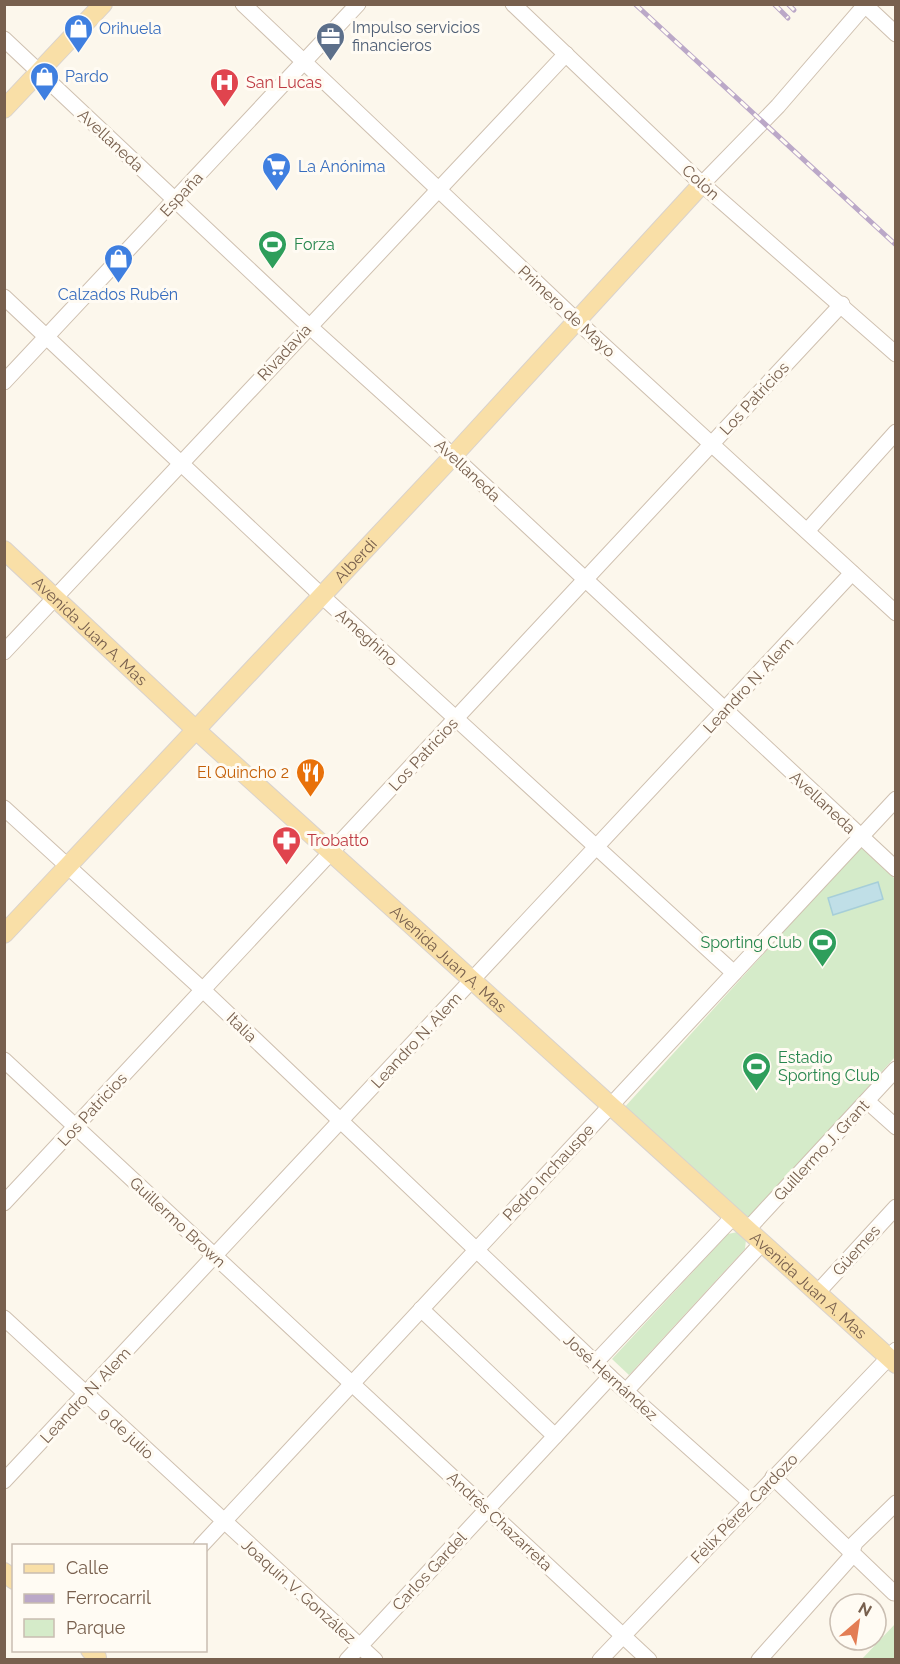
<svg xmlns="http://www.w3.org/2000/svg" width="900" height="1664" viewBox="0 0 900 1664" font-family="Raleway,sans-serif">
<rect width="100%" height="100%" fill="#fcf7ec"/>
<g fill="#d5ebc9">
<polygon points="861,846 895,879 895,1057 746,1223 623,1109"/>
<polygon points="747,1230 745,1249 629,1375 612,1359 728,1234"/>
<polygon points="895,1624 895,1659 862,1659"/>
</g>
<polygon fill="#c0dfe7" stroke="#a6ced8" stroke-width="1.5" points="878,882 883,899 833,915 828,898"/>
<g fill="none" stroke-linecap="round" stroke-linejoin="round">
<defs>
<g id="minor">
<polyline points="243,4 577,321 896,613"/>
<polyline points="513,4 702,184 896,354"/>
<polyline points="864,4 896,34"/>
<polyline points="4,39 309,326 453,456 896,869"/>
<polyline points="702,184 778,106 866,4"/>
<polyline points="4,297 322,596 734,973"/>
<polyline points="4,382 358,4"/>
<polyline points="807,531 896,432"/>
<polyline points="4,652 566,54"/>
<polyline points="4,808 203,990 610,1377 749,1501"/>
<polyline points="4,1060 649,1660"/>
<polyline points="867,1101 896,1127"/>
<polyline points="4,1203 842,304"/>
<polyline points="747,1230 896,1069"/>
<polyline points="817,1293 896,1207"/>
<polyline points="421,1309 555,1436"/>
<polyline points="4,1318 375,1660"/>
<polyline points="595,1363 733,1217"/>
<polyline points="626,1391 762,1243"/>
<polyline points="773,1477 894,1593"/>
<polyline points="4,1481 852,573"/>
<polyline points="201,1546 896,799"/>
<polyline points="347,1660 610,1377"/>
<polyline points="600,1660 896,1350"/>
<polyline points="759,1660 849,1559 855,1543 896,1503"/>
</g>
<g id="major">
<polyline points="4,109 103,4"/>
<path id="s1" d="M4 550 196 730 896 1364"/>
<path id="s2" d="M4 934 453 456 702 184"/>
<polyline points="4,1572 14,1580"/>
<polyline points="90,1650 97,1657"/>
</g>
</defs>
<use href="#minor" stroke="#cfc0b0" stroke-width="17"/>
<use href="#major" stroke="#d9d2cd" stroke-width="20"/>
<use href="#minor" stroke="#fff" stroke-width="15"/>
<use href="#major" stroke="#f9dfa7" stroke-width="18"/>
<defs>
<g id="rail">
<polyline points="635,4 896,245"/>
<polyline points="774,4 788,18"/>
<polyline points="788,4 794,10"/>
</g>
</defs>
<use href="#rail" stroke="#bba8c8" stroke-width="5"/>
<use href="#rail" stroke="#fffbf3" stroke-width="3" stroke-dasharray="9" stroke-linecap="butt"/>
</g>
<defs>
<symbol id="shop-pin" viewBox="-11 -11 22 30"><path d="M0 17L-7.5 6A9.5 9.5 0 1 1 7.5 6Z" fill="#3f7fe0" stroke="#fffbf3"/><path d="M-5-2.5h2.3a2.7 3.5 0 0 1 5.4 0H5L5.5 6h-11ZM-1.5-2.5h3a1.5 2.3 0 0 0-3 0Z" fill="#fff"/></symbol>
<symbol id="office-pin" viewBox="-11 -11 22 30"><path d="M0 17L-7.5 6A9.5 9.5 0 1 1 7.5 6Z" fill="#5c6f8a" stroke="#fffbf3"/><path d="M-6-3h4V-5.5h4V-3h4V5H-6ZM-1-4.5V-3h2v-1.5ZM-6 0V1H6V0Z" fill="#fff"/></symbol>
<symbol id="hospital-pin" viewBox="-11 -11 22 30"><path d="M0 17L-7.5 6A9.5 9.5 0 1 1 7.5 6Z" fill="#e0444e" stroke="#fffbf3"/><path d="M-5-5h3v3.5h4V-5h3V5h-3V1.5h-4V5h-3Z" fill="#fff"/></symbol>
<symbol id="supermarket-pin" viewBox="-11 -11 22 30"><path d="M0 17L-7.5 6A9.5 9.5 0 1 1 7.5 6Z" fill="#3f7fe0" stroke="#fffbf3"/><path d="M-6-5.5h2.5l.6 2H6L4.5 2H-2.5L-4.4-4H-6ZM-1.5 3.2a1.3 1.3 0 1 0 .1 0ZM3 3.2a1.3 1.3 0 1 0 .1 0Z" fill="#fff"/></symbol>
<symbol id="stadium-pin" viewBox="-11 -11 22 30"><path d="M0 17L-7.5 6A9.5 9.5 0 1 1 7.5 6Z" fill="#2e9e5b" stroke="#fffbf3"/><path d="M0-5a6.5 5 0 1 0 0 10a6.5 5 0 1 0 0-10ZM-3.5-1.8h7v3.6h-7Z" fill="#fff"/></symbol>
<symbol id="restaurant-pin" viewBox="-11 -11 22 30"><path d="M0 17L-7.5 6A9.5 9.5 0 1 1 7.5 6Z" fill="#e8710a" stroke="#fffbf3"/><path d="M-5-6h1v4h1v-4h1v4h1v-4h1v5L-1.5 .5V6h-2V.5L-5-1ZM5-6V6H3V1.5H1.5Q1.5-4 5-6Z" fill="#fff"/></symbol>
<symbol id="pharmacy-pin" viewBox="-11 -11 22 30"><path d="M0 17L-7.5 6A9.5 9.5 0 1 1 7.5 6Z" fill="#e0444e" stroke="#fffbf3"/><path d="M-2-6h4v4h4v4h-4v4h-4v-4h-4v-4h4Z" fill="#fff"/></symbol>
</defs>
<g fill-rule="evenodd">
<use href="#shop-pin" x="62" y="12" width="33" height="45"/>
<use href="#office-pin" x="314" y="20" width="33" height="45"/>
<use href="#shop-pin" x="28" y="60" width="33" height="45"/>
<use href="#hospital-pin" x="208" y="66" width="33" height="45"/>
<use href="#supermarket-pin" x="260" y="150" width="33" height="45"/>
<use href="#stadium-pin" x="256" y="228" width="33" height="45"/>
<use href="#shop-pin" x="102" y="242" width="33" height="45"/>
<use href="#restaurant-pin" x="294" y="756" width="33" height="45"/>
<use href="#pharmacy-pin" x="270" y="824" width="33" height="45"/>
<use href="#stadium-pin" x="806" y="926" width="33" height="45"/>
<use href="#stadium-pin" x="740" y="1050" width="33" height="45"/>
</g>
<g text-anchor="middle" stroke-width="6" stroke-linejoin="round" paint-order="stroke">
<g font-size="16" fill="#4e5e75" stroke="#fffbf3" text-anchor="start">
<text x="352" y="33">Impulso servicios<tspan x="352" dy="18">financieros</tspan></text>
</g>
<g font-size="16" fill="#366cbe" stroke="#fffbf3" text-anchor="start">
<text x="99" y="34">Orihuela</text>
<text x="65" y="82">Pardo</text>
<text x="298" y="172">La Anónima</text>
<text x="118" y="300" text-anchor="middle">Calzados Rubén</text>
</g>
<g font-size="16" fill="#be3a42" stroke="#fffbf3" text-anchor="start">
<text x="246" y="88">San Lucas</text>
<text x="307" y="846">Trobatto</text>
</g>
<g font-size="16" fill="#78604e" stroke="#fffbf3">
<text transform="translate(111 140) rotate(43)" y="6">Avellaneda</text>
<text transform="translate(701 182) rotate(42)" y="6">Colón</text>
<text transform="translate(181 194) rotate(-47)" y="6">España</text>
<text transform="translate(567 311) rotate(43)" y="6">Primero de Mayo</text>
<text transform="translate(284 352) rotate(-47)" y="6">Rivadavia</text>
<text transform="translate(754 398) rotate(-47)" y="6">Los Patricios</text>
<text transform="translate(468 470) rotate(43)" y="6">Avellaneda</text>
<text dy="6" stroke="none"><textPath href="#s2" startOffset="513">Alberdi</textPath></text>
<text dy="6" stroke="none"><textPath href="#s1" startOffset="118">Avenida Juan A. Mas</textPath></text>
<text transform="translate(367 637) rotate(42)" y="6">Ameghino</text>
<text transform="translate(748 685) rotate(-47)" y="6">Leandro N. Alem</text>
<text transform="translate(423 754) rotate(-47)" y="6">Los Patricios</text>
<text transform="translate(823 802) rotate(43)" y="6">Avellaneda</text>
<text dy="6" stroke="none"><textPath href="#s1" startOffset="604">Avenida Juan A. Mas</textPath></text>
<text transform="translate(242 1027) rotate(44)" y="6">Italia</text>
<text transform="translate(416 1040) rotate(-47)" y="6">Leandro N. Alem</text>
<text transform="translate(92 1109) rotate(-47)" y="6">Los Patricios</text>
<text transform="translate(821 1150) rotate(-47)" y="6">Guillermo J. Grant</text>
<text transform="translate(548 1172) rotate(-47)" y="6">Pedro Inchauspe</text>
<text transform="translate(178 1222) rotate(43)" y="6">Guillermo Brown</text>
<text transform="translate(856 1250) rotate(-48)" y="6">Güemes</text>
<text dy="6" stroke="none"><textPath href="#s1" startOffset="1090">Avenida Juan A. Mas</textPath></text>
<text transform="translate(611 1377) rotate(42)" y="6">José Hernández</text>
<text transform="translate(85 1395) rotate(-47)" y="6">Leandro N. Alem</text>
<text transform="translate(127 1433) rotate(43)" y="6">9 de julio</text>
<text transform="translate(744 1508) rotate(-46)" y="6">Félix Pérez Cardozo</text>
<text transform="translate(500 1521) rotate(43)" y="6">Andrés Chazarreta</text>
<text transform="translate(429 1571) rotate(-47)" y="6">Carlos Gardel</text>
<text transform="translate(299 1591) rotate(42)" y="6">Joaquín V. González</text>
</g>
<g font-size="16" fill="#27864d" stroke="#fffbf3" text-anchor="start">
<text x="294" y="250">Forza</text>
<text x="802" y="948" text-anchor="end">Sporting Club</text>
<text x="778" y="1063">Estadio<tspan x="778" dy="18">Sporting Club</tspan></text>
</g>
<g font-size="16" fill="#c56008" stroke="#fffbf3" text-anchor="end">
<text x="289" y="778">El Quincho 2</text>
</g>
</g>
<rect width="900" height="1664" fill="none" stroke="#78604e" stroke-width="12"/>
<rect x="12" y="1544" width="195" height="108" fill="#fffbf3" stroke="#c9bdb1" stroke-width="1.5"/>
<rect x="24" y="1564" width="30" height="9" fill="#f9dfa7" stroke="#c9bdb1" stroke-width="1.5"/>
<text x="66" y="1574" font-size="18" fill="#78604e">Calle</text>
<rect x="24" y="1594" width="30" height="9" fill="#bba8c8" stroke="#c9bdb1" stroke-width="1.5"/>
<text x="66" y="1604" font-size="18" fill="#78604e">Ferrocarril</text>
<rect x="24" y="1619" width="30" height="18" fill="#d5ebc9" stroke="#c9bdb1" stroke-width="1.5"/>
<text x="66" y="1634" font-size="18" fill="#78604e">Parque</text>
<g transform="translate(858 1622) rotate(29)"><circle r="28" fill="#fffbf3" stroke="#c9bdb1" stroke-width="1.5"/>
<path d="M0-4.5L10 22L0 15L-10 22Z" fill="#e37d54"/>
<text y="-9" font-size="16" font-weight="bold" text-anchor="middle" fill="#78604e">N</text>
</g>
</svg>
